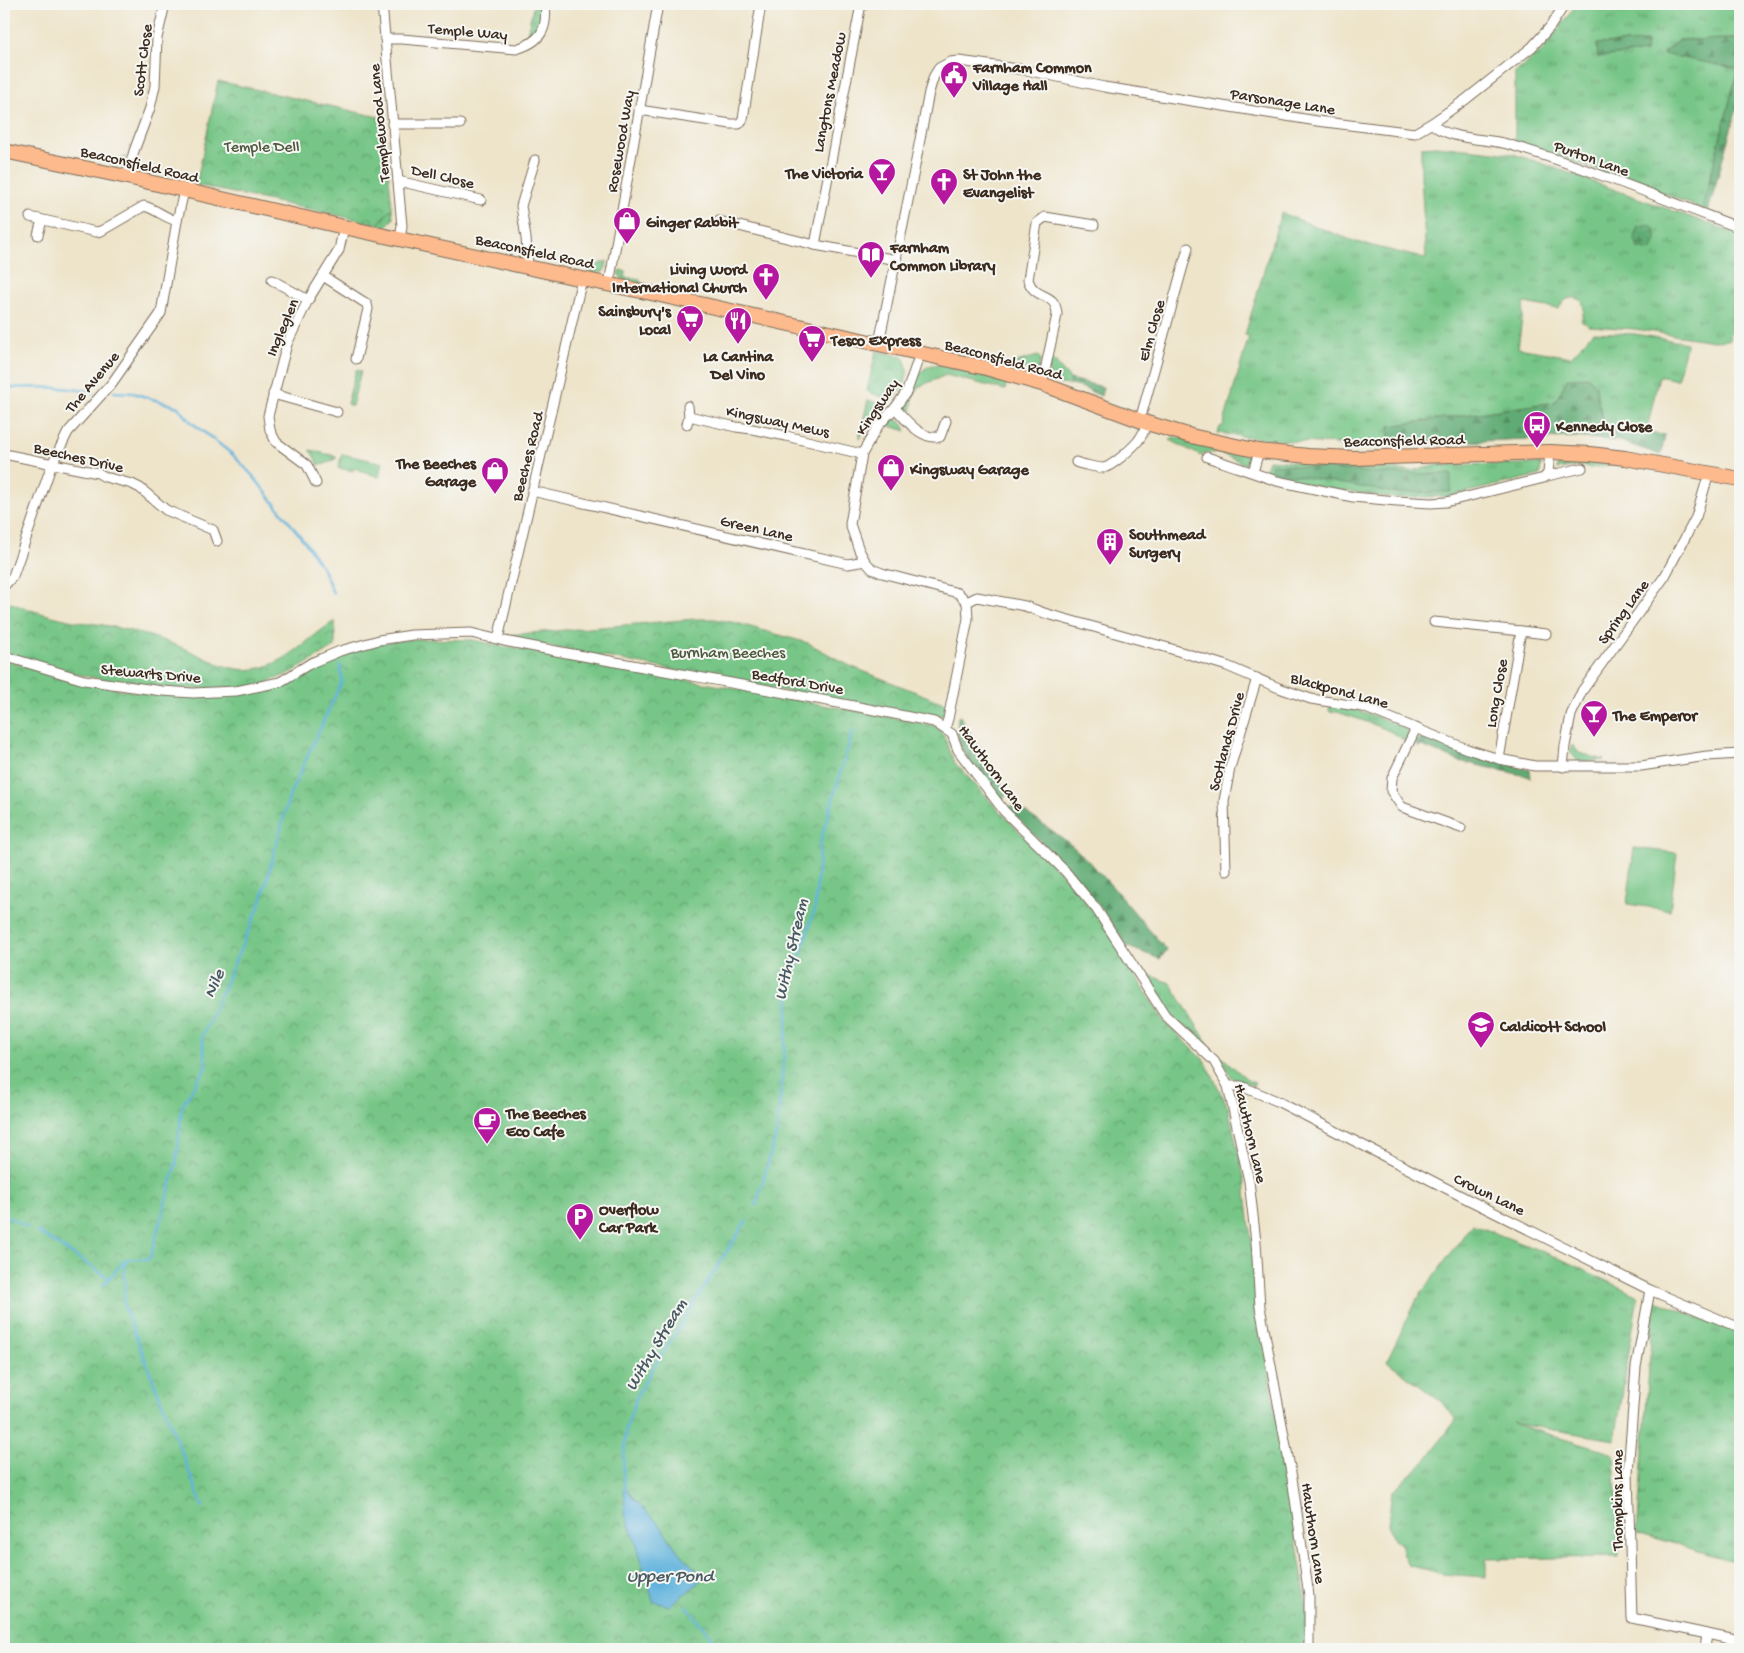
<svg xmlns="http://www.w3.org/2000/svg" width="1744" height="1653" viewBox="0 0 1744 1653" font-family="'Gochi Hand',sans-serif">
<defs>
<pattern id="grass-tufts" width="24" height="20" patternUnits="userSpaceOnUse" patternTransform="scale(1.25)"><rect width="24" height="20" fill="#77c687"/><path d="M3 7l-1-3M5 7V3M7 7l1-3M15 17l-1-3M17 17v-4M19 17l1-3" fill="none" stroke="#63a16e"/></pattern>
<pattern id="forest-firs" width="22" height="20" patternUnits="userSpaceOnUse" patternTransform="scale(1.25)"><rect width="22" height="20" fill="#61ab74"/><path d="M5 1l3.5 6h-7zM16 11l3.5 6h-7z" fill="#518b5f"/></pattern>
<pattern id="park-crowns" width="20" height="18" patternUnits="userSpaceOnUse" patternTransform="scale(1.25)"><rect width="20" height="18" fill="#77c687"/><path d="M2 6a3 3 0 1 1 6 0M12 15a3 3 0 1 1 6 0" fill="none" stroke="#63a16e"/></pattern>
</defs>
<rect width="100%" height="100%" fill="#f6f6f2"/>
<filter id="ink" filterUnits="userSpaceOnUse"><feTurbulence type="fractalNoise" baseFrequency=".02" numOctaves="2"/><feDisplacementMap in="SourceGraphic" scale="10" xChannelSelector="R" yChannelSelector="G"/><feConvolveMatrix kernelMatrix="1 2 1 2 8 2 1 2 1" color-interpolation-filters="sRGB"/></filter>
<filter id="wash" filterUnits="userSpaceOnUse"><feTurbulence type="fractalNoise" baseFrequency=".0096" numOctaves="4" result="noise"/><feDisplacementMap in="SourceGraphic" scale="20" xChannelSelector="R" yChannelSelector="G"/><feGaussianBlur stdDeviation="1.12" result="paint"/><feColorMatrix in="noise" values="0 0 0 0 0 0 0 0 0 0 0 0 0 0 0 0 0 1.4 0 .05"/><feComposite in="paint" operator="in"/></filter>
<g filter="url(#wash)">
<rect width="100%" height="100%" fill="#eee4ca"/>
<g fill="url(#grass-tufts)" stroke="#597852" fill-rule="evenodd">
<path d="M534 4H540C541 25 542 29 525 42Z"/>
<path d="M1577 4H1613L1615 6 1618 4H1740V39L1678 40 1663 53 1738 69 1702 209 1666 194 1515 141V73L1543 50ZM1647 42 1646 52 1598 57 1597 44Z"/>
<path d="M1436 146 1513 154 1541 163 1740 235 1729 340 1713 341 1634 329 1589 326 1581 320C1582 317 1584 312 1584 309 1584 294 1564 294 1559 309L1524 303 1518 348 1571 357 1593 332 1635 334 1687 343 1677 380 1659 376 1646 433 1606 429 1597 397 1596 386 1568 378 1555 402 1389 426V445C1331 445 1275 441 1218 433L1220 427 1223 426 1249 336 1245 335 1281 213 1356 242 1426 259 1421 176V147Z"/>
<polygon points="126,157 124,164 115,168 108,163"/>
<polygon points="392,208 393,219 386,226 378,224"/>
<polygon points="607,261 606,267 603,272 593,273 586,270"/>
<path d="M876 351 902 356C913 371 905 392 889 400L867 391Z"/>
<polygon points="1038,356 1041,360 1037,372 1016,366 1016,362"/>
<path d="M1053 360 1070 379 1071 385 1060 384 1051 378C1048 371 1047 365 1053 360Z"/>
<path d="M932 365H940L1007 381 1005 390 946 375 918 387 913 397 911 415 908 414 904 408C905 404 916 378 919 374 922 370 927 367 932 365Z"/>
<polygon points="356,370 361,371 352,406 347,404"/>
<polygon points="868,400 880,404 881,408 859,439"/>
<path d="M892 418C900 420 903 423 906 431L884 424 888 420Z"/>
<path d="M1174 437 1246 453 1250 457 1249 462 1245 464C1233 459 1214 447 1201 456L1170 440Z"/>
<polygon points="310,450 335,456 337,458 325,464 319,465"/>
<polygon points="342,454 383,463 379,477 354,468 353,471 338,468"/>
<polygon points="1560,458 1622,463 1590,468 1584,466 1557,469"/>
<polygon points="1268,460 1411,471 1439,465 1541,464 1540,475 1450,496 1395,498 1324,488 1264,473"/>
<path d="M1330 706C1353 706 1384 719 1406 729L1408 736 1405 742C1397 730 1351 717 1337 712L1329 711Z"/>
<polygon points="1572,745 1579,753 1604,760 1578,761 1570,752"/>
<polygon points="1144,973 1170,983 1209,1045 1202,1045 1172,1016"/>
<polygon points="1222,1057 1249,1081 1255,1083 1253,1086 1231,1077 1222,1060"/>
<polygon points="1472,1224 1559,1258 1638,1296 1615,1440 1512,1423 1614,1454 1619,1557 1486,1559 1486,1577 1442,1574 1408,1565 1402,1552 1402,1545 1393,1540 1388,1524 1392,1492 1425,1461 1456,1420 1444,1404 1387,1361 1416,1301"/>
<polygon points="1654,1300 1740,1334 1740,1563 1637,1533"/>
</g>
<g fill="url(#forest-firs)" stroke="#4e6a49">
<polygon points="1740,39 1740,97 1708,212 1702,209 1738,69 1663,54 1678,40"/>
<polygon points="1647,42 1646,52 1598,57 1597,44"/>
<path d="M1650 224C1660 235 1657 239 1650 251L1638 248 1634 236 1638 226Z"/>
<polygon points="1589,377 1596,386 1597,397 1606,429 1665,435 1661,455 1620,441 1574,437 1389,445 1389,426 1555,402 1568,378"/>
<polygon points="1070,379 1103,387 1101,396 1083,388 1071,385"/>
<polygon points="1272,464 1380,473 1451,474 1451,492 1394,493 1271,471"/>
<path d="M960 716 1007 793 1002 802C988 786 964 761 959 740 957 733 958 725 958 717Z"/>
<polygon points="1418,739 1428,739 1462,752 1530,770 1531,777 1459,761 1422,746 1418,747 1416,743"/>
<path d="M1015 805C1037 821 1060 834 1080 853 1111 882 1138 918 1167 950L1160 959 1128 947 1102 910 1078 880 1007 807Z"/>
</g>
<g fill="url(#park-crowns)" stroke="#597852">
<polygon points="218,81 383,118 392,208 378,224 196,185"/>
<path d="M4 600C25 609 46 615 69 620 80 623 92 623 103 625 130 630 157 637 183 648 206 657 228 673 255 669 290 663 308 637 335 621V647L292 672 264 684 236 688 176 689 117 682 76 674 4 653Z"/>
<polygon points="695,619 715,619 736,623 808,643 850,666 946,704 945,714 936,719 509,639 507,635"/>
<path d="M416 639 473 640 496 645 516 648 936 726 943 734 955 763 1008 820 1073 886 1103 924 1164 1021 1205 1061 1228 1107 1245 1182 1259 1312 1303 1580 1307 1614V1649H4V660C30 667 57 677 84 683 153 697 216 702 285 684 296 681 306 669 316 664 347 648 382 642 416 639Z"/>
</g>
<g fill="#77c687" stroke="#597852">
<polygon points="621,270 626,272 625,277 640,280 642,285 622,279 618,273 619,271"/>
<polygon points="1634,848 1677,853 1670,910 1627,904"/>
</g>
<polygon fill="#61b3dd" stroke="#4e6e7e" points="624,1485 633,1498 660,1525 675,1547 702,1577 696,1585 669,1606 653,1601 636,1543 625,1515"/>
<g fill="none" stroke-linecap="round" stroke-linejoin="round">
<g stroke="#61b3dd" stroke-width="2.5">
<path d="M4 388C34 387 63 386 93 392"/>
<polyline points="114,392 133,393 178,407 191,422 232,454 253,476 305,542 323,569 333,593"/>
<polyline points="756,1205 777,1132 790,988 815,908 820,843 853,730"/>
<polyline points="4,1215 28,1227"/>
<polyline points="38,1232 109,1278"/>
<polyline points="125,1261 124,1306 203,1507"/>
<polyline points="103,1285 126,1259 150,1259 176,1165 182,1106 206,1067 202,1037 261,902 290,794 342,681 340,665"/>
<polyline points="625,1489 623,1472 626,1428 639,1391 746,1221"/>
<polyline points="686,1606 721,1649"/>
</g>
</g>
</g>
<g filter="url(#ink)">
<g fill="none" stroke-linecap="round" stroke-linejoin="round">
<defs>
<g id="minor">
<polyline points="382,4 402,226 400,239"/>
<path d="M385 39H402L516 49C541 42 548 29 545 4"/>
<polyline points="639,110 731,124 739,124 743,119 761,4"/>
<path d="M1432 123C1443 139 1489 139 1507 144 1586 167 1663 199 1740 228"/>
<polyline points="392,124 460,124"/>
<polyline points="127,177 134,151 150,108 155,86 157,38 165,4"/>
<polyline points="398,181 481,200"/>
<path d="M30 217 96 232 101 231 144 206C156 209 163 217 177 221"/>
<polyline points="719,221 815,245 897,260"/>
<polyline points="38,235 42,220"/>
<polyline points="815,245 861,4"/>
<polyline points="528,266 526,238 521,206 535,160"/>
<polyline points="323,276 367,304 368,309 356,359"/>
<polyline points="272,280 308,300"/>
<polyline points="609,284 658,4"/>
<polyline points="879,343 914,171 929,92 934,76 939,68 950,62 959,61 1026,70 1104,87 1317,121 1415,133 1432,123 1465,100 1532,47 1550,27 1565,4"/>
<path d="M1042 384 1057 315C1056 290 1036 302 1028 280L1037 223 1045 217 1094 225"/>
<polyline points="273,394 337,412"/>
<polyline points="688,406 689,416"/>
<path d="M895 408C906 420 921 440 940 437L946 421"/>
<polyline points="1140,420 1188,248"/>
<polyline points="687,424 689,416 736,427 752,429 786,436 862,454"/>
<polyline points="4,454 98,473 105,477 132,484 140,488 166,510 213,530 217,541"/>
<polyline points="1207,457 1277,481 1353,497 1397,501 1431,503 1446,502 1544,478 1548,473 1550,452"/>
<path d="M1076 462C1080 464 1099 468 1103 468 1112 467 1132 448 1138 441 1142 436 1145 429 1147 423"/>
<polyline points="1253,472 1259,451"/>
<polyline points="1547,476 1582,468"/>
<polyline points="316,483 307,465 276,442 270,430 268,416 287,344 308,300 339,250 344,227"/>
<polyline points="532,491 848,564 865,561 872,569 882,573 958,593 967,602"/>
<polyline points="865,561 859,550 850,524 862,454 878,426 895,408 907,391 920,354"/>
<polyline points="4,586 13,576 52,464 68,432 112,383 161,313 177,221 184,191"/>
<polyline points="967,602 977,597 1025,606 1044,613 1165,647 1227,666 1279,688 1311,699 1363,707 1467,749 1499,759 1535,766 1641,766 1707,756 1740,754"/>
<polyline points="1434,622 1521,631"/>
<polyline points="498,639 582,279"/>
<path d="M4 656 84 680 162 691 193 693 236 691 280 682 311 663 340 651 379 640 412 635 471 633 504 641C647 669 791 692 934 722L952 734 958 750 1004 811 1065 871 1097 910 1165 1015 1214 1061 1228 1086 1249 1181 1256 1242 1260 1307 1292 1478 1309 1596V1649"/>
<polyline points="945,728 948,719 968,619 967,602"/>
<polyline points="1416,728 1392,778 1391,791 1402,807 1461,828"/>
<polyline points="1499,759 1521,631 1546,634"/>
<polyline points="1563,767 1565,746 1571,715 1582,691 1665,576 1696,517 1709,473"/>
<polyline points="1226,871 1224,801 1230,768 1257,678"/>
<polyline points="1228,1086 1241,1086 1277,1101 1467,1199 1650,1290 1740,1328"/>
<polyline points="1650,1290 1636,1367 1628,1473 1632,1618 1707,1634 1705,1649"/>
<polyline points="1707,1634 1740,1641"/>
</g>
<polyline id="primary" points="4,151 127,177 344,227 582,279 651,293 986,368 1042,384 1147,423 1191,436 1259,451 1308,456 1354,458 1550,452 1590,454 1625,458 1740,479"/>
</defs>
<use href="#minor" stroke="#7a6b5a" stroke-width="11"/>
<use href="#primary" stroke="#7a6b5a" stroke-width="16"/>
<use href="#minor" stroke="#fff" stroke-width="9"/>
<use href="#primary" stroke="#fcba8d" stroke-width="14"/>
</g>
</g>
<defs>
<symbol id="civic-pin" viewBox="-11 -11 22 30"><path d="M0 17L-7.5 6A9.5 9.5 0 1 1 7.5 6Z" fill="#b5179e" stroke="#f6f6f2"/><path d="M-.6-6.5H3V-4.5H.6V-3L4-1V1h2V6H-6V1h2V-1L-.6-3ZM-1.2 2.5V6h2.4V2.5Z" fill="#fff"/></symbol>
<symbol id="bar-pin" viewBox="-11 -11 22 30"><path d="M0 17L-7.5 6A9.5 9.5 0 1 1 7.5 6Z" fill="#b5179e" stroke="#f6f6f2"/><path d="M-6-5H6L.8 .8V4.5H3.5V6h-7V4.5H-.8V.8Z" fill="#fff"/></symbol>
<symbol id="church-pin" viewBox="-11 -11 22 30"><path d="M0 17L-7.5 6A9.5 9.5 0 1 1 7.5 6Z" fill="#b5179e" stroke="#f6f6f2"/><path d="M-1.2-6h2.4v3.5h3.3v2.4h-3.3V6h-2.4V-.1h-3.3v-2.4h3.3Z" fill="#fff"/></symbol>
<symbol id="shop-pin" viewBox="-11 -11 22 30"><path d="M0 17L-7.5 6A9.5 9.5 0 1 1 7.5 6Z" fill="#b5179e" stroke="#f6f6f2"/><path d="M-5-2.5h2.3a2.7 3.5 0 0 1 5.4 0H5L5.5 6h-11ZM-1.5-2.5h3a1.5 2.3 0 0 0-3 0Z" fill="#fff"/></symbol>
<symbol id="library-pin" viewBox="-11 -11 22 30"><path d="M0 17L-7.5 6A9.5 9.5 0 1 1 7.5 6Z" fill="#b5179e" stroke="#f6f6f2"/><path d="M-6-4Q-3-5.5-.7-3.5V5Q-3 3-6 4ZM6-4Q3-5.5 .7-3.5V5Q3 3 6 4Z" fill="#fff"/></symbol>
<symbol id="supermarket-pin" viewBox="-11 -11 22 30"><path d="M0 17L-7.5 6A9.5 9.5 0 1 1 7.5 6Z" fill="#b5179e" stroke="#f6f6f2"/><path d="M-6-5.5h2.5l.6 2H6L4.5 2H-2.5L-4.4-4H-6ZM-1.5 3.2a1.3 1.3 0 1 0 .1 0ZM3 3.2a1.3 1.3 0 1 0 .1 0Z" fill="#fff"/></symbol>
<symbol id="restaurant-pin" viewBox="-11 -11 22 30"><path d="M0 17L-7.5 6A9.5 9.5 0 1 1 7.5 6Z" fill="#b5179e" stroke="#f6f6f2"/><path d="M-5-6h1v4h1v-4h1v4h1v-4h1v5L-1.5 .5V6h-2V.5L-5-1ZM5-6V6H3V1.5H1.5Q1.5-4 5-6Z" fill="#fff"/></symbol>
<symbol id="bus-pin" viewBox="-11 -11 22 30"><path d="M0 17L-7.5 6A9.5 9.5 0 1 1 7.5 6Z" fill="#b5179e" stroke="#f6f6f2"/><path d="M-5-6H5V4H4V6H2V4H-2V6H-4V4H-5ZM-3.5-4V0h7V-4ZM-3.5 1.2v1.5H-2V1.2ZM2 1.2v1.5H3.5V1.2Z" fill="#fff"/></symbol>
<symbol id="building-pin" viewBox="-11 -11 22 30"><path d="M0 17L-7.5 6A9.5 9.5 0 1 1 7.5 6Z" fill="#b5179e" stroke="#f6f6f2"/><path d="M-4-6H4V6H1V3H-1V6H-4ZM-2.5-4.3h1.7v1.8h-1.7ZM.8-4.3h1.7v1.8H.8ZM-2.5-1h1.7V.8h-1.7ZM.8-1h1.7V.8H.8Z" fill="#fff"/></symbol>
<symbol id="school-pin" viewBox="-11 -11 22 30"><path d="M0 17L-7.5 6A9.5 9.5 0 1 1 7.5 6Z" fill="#b5179e" stroke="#f6f6f2"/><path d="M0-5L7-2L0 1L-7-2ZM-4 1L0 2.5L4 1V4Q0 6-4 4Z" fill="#fff"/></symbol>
<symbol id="cafe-pin" viewBox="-11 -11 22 30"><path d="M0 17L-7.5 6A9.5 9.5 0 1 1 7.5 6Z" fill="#b5179e" stroke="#f6f6f2"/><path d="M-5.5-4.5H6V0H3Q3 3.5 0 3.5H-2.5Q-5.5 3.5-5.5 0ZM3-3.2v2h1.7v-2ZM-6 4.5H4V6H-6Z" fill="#fff"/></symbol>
<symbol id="parking-pin" viewBox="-11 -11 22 30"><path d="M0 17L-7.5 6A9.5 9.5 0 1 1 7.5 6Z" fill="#b5179e" stroke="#f6f6f2"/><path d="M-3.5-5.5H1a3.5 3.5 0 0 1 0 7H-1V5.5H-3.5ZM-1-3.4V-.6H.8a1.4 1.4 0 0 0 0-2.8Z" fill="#fff"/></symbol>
</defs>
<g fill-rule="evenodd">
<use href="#civic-pin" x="938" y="59" width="32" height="43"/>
<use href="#bar-pin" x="866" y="156" width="32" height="43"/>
<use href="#church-pin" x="928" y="166" width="32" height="43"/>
<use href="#shop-pin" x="611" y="205" width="32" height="43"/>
<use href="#library-pin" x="855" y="239" width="32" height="43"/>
<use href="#church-pin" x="750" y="261" width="32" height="43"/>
<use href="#supermarket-pin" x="674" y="303" width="32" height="43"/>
<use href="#restaurant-pin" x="722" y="305" width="32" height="43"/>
<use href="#supermarket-pin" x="796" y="323" width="32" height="43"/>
<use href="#bus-pin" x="1521" y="409" width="32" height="43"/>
<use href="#shop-pin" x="875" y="452" width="32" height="43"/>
<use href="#shop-pin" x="479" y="455" width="32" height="43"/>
<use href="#building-pin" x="1094" y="526" width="32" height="43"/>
<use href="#bar-pin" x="1578" y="698" width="32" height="43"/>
<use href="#school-pin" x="1465" y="1009" width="32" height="43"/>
<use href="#cafe-pin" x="471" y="1105" width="32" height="43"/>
<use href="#parking-pin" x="564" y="1201" width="32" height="43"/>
</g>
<g text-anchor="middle" stroke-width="4" stroke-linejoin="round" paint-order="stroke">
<g font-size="16" fill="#3b2a1e" stroke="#f6f6f2">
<text transform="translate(468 30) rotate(5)" y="6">Temple Way</text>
<text transform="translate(141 60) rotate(-83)" y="6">Scott Close</text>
<text transform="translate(828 92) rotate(-79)" y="6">Langtons Meadow</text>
<text transform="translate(1283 100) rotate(9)" y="6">Parsonage Lane</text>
<text transform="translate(378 123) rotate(-95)" y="6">Templewood Lane</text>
<text transform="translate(619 141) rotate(-80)" y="6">Rosewood Way</text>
<text transform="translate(1592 157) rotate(20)" y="6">Purton Lane</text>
<text transform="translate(140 163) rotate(13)" y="6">Beaconsfield Road</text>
<text transform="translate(443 175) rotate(13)" y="6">Dell Close</text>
<text transform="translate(535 250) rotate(12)" y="6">Beaconsfield Road</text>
<text transform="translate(281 327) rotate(-67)" y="6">Ingleglen</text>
<text transform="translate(1150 330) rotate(-74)" y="6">Elm Close</text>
<text transform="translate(1004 358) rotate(15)" y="6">Beaconsfield Road</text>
<text transform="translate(91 381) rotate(-50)" y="6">The Avenue</text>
<text transform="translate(876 406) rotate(-56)" y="6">Kingsway</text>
<text transform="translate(778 420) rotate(12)" y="6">Kingsway Mews</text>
<text transform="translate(1404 439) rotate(-1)" y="6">Beaconsfield Road</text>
<text transform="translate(79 456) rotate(13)" y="6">Beeches Drive</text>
<text transform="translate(526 456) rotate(-76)" y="6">Beeches Road</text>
<text transform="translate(757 527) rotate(13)" y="6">Green Lane</text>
<text transform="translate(1622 611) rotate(-54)" y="6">Spring Lane</text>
<text transform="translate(151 672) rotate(5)" y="6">Stewarts Drive</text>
<text transform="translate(798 680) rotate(10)" y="6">Bedford Drive</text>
<text transform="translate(1340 689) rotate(15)" y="6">Blackpond Lane</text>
<text transform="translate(1495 693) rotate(-80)" y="6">Long Close</text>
<text transform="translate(1225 741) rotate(-75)" y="6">Scotlands Drive</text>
<text transform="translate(993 767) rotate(54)" y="6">Hawthorn Lane</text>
<text transform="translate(1252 1133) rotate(77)" y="6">Hawthorn Lane</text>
<text transform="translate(1490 1193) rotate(26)" y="6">Crown Lane</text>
<text transform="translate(1616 1500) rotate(-90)" y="6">Thompkins Lane</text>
<text transform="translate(1315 1533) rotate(82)" y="6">Hawthorn Lane</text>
</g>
<g font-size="16" font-weight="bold" fill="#3b2a1e" stroke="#f6f6f2" text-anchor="start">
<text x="973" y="72">Farnham Common<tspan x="973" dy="18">Village Hall</tspan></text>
<text x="863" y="178" text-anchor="end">The Victoria</text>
<text x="963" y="179">St John the<tspan x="963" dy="18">Evangelist</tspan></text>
<text x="646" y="227">Ginger Rabbit</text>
<text x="890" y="252">Farnham<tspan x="890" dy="18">Common Library</tspan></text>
<text x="747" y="274" text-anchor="end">Living Word<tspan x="747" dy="18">International Church</tspan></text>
<text x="671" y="316" text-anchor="end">Sainsbury's<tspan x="671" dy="18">Local</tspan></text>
<text x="831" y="345">Tesco Express</text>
<text x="738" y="361" text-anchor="middle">La Cantina<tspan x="738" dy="18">Del Vino</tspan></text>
<text x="1556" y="431">Kennedy Close</text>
<text x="476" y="468" text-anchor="end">The Beeches<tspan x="476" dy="18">Garage</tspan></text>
<text x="910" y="474">Kingsway Garage</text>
<text x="1129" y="539">Southmead<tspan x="1129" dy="18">Surgery</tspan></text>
<text x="1613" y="720">The Emperor</text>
<text x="1500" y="1031">Caldicott School</text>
<text x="506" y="1118">The Beeches<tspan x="506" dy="18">Eco Cafe</tspan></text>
<text x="599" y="1214">Overflow<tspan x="599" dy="18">Car Park</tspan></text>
</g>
<g font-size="16" fill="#4d593e" stroke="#f6f6f2">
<text x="262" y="151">Temple Dell</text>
<text x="728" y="657">Burnham Beeches</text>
</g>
<g font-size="18" font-style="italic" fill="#485a61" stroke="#f6f6f2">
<text transform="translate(790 949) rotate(-77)" y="6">Withy Stream</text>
<text transform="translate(213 983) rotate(-66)" y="6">Nile</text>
<text transform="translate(655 1344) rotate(-59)" y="6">Withy Stream</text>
<text x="670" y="1581">Upper Pond</text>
</g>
</g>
<rect width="1744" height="1653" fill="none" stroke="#f6f6f2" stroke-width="20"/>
</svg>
